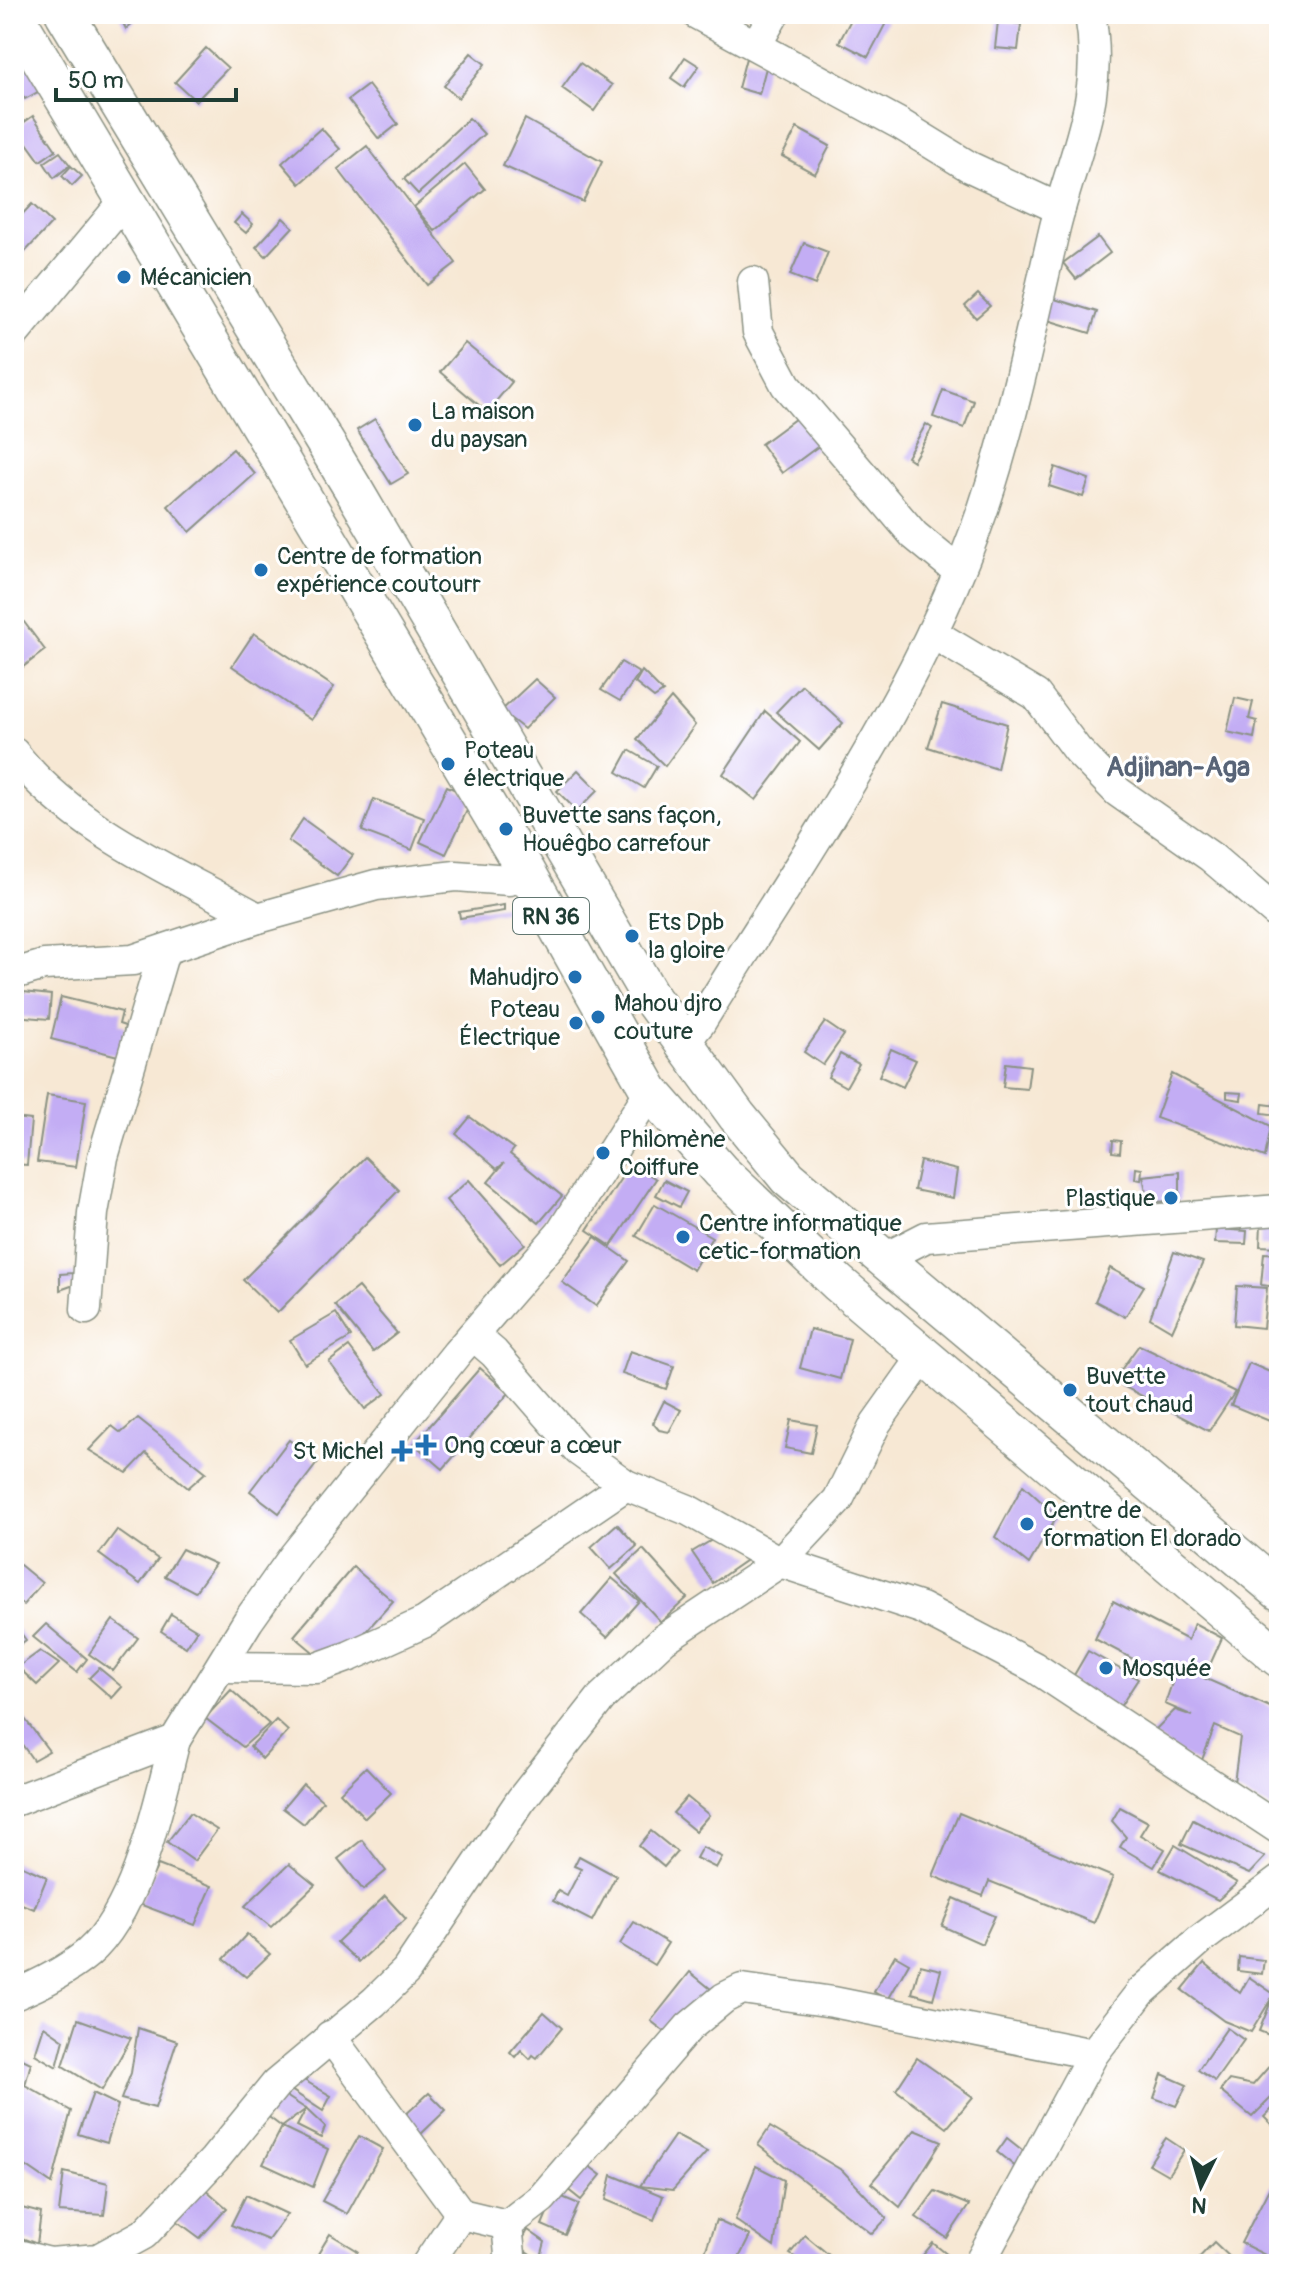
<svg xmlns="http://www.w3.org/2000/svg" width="1293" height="2278" viewBox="0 0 1293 2278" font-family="Pangolin,sans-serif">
<rect width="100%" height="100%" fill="#fff"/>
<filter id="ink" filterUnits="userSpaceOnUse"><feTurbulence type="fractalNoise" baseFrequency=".0125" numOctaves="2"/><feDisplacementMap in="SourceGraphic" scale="16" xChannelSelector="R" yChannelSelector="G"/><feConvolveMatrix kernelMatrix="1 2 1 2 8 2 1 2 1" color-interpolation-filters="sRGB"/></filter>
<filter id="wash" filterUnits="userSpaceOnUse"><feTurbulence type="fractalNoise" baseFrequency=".006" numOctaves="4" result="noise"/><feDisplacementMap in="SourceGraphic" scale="32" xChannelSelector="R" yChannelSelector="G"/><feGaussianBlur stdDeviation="1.8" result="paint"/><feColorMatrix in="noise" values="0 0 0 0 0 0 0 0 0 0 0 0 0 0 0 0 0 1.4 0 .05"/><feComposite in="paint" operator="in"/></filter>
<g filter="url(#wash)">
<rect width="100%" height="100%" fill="#f7e8d4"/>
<g id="blocks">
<g fill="#c3adf4">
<polygon points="118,14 143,14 126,29"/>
<polygon points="854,14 875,14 887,21 868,57 839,42"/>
<polygon points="998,21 1021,24 1018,50 995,48"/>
<polygon points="14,40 43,89 25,99 14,82"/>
<polygon points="206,48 228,68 196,101 175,82"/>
<polygon points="471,53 485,64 458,98 444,86"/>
<polygon points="685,57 699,66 684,87 671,78"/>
<polygon points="746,58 767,64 759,94 738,88"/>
<polygon points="580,63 612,85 594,111 562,88"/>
<polygon points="368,85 398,124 379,139 348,100"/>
<polygon points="33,116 56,150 40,161 16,128"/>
<polygon points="469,118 484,134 418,194 404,179"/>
<polygon points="525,119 602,162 583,202 503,166"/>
<polygon points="321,128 340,149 300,184 282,163"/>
<polygon points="797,128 830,146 815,174 782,156"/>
<polygon points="367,146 456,263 427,285 338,169"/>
<polygon points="60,152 70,165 54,178 44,163"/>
<polygon points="465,164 485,189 435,231 414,207"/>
<polygon points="71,166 82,176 72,186 62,176"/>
<polygon points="32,204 52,223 25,252 14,242 14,223"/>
<polygon points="242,214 253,224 246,233 234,223"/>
<polygon points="283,218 293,227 266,256 256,247"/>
<polygon points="1098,237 1110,253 1076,279 1063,263"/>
<polygon points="804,243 828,252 815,285 790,275"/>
<polygon points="978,294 990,306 976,318 965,306"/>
<polygon points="1048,297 1097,312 1090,333 1041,318"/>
<polygon points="465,343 512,382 487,412 440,372"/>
<polygon points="943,390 974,401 964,428 933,417"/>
<polygon points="799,416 820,445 782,473 761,444"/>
<polygon points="375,419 408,474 391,484 357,430"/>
<polygon points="926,424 932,428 913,461 907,457"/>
<polygon points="233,449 255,474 190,532 168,506"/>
<polygon points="1055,467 1089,479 1083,497 1049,486"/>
<polygon points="18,614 45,650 14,674 14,617"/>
<polygon points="254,633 334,687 311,720 232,666"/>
<polygon points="621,662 639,673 620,701 601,690"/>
<polygon points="642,671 663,692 654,698 635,683"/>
<polygon points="535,679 555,697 524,729 501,711"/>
<polygon points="802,685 843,723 819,750 776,712"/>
<polygon points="671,698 695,725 665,766 637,739"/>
<polygon points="1235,698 1253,702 1249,719 1257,721 1254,738 1227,732"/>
<polygon points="942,704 1007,724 997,769 928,747"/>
<polygon points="765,711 800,742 756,800 723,774"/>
<polygon points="629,750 657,766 644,788 617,772"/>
<polygon points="578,770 598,790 577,811 557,791"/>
<polygon points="447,786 473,798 446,854 420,842"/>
<polygon points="374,799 424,818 412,850 362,831"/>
<polygon points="303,819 353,855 337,876 288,841"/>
<polygon points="504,905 504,911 460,918 459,912"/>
<polygon points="14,991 51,995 49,1019 14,1016"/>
<polygon points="61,997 122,1012 119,1024 125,1026 118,1056 51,1039"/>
<polygon points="825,1022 844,1035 823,1065 804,1052"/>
<polygon points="891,1049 916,1060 903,1087 879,1076"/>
<polygon points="840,1054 859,1064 846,1087 828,1077"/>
<polygon points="1006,1063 1030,1066 1027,1089 1003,1087"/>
<polygon points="1172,1074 1271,1126 1265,1157 1156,1118"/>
<polygon points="1227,1092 1242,1093 1241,1100 1227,1098"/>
<polygon points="47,1095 86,1101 76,1167 37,1162"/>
<polygon points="1263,1104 1279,1106 1278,1115 1262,1113"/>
<polygon points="470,1117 514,1149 510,1154 562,1196 539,1223 488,1182 504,1163 497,1169 456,1134"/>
<polygon points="14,1118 31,1120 27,1165 14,1164"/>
<polygon points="1113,1140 1121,1141 1120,1153 1112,1152"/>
<polygon points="365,1157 399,1190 277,1313 243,1280"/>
<polygon points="920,1161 957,1170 953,1198 914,1190"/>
<polygon points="631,1163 656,1179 611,1246 587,1230"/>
<polygon points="1136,1168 1142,1169 1141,1180 1135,1179"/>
<polygon points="1180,1172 1180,1201 1148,1202 1143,1176"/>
<polygon points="469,1180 525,1244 500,1265 446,1200"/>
<polygon points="664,1180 687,1192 679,1207 656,1195"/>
<polygon points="655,1204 712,1237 693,1270 636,1236"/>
<polygon points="1261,1224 1279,1225 1279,1247 1260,1246"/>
<polygon points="1216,1229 1247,1231 1246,1244 1215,1243"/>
<polygon points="595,1237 629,1261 596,1306 562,1282"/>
<polygon points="1174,1252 1203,1262 1172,1331 1150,1318"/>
<polygon points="1264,1253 1279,1254 1277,1287 1261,1285"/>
<polygon points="1110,1268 1144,1286 1125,1317 1095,1301"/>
<polygon points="74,1273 74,1285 60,1290 60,1274"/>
<polygon points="1237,1286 1267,1288 1263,1328 1234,1325"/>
<polygon points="358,1287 397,1333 373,1352 335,1305"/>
<polygon points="336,1313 351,1337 305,1364 290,1340"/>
<polygon points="810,1329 850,1339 840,1379 800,1368"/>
<polygon points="1139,1345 1235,1392 1209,1431 1113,1381"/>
<polygon points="349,1347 385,1394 365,1409 329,1362"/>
<polygon points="630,1351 674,1366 666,1389 622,1374"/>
<polygon points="1249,1363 1279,1376 1279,1425 1231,1405"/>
<polygon points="480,1368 509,1393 443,1469 414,1444"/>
<polygon points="664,1401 681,1410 669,1432 659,1430 653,1423"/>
<polygon points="138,1418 206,1472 188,1488 146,1453 127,1473 89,1450 112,1426 121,1433"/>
<polygon points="791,1420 817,1425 811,1453 785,1448"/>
<polygon points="289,1440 318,1462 279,1513 250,1491"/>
<polygon points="1023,1485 1057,1516 1029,1564 995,1537"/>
<polygon points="617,1524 637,1546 611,1569 591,1547"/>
<polygon points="117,1530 158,1559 140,1584 99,1554"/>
<polygon points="717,1537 752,1556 713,1583 692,1552"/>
<polygon points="182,1549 215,1564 195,1592 165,1576"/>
<polygon points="643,1549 687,1598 661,1622 616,1574"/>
<polygon points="14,1560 42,1583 23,1605 14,1598"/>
<polygon points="353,1567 393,1601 344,1656 325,1662 294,1636"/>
<polygon points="612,1578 639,1601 607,1637 581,1614"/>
<polygon points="1113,1601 1188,1640 1194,1623 1222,1638 1204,1678 1279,1711 1279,1812 1233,1790 1240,1737 1215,1726 1200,1765 1150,1735 1175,1710 1193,1716 1165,1704 1173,1680 1095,1639"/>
<polygon points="171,1614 197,1630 186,1647 161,1631"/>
<polygon points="113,1620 138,1638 113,1671 89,1654"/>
<polygon points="46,1624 87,1659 77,1672 33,1637"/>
<polygon points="17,1628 26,1640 14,1649 14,1630"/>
<polygon points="40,1651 59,1664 37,1685 18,1667"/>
<polygon points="1088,1651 1138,1679 1118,1710 1070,1682"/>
<polygon points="99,1668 122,1687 112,1698 89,1678"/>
<polygon points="231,1690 269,1724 243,1747 205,1718"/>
<polygon points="25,1719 49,1751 33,1760 14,1733 14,1725"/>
<polygon points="276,1720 288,1731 262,1759 250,1747"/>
<polygon points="366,1767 391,1793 365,1818 340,1792"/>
<polygon points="303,1784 323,1801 304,1824 283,1808"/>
<polygon points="687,1797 709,1815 695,1831 673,1813"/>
<polygon points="1120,1807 1148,1822 1140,1835 1165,1849 1154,1867 1120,1847 1126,1837 1112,1821"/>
<polygon points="190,1813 217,1830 194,1861 167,1842"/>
<polygon points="959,1813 1113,1877 1094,1923 989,1881 983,1896 933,1876"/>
<polygon points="1193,1820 1265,1857 1249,1874 1181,1844"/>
<polygon points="651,1831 677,1852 664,1867 639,1846"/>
<polygon points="362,1840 386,1871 363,1890 338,1859"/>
<polygon points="1175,1845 1237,1883 1218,1900 1160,1870"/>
<polygon points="702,1847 722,1857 716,1868 696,1858"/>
<polygon points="579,1856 616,1876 592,1921 553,1901 558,1891 567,1896 581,1869 574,1866"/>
<polygon points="14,1862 47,1877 34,1909 14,1901"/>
<polygon points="289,1864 315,1885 271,1927 245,1906"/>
<polygon points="158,1865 212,1886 195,1925 139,1904"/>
<polygon points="385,1896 406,1919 359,1962 337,1942"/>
<polygon points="954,1898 995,1916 982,1944 942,1926"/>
<polygon points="634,1922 668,1943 654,1965 620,1944"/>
<polygon points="247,1934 270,1954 246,1977 224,1959"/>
<polygon points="895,1955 909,1963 888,2000 874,1992"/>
<polygon points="1239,1957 1264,1960 1262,1974 1238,1971"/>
<polygon points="1204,1963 1240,1993 1249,1977 1274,1994 1279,1983 1279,2039 1259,2031 1274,1994 1251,2032 1224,2021 1182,1990"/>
<polygon points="920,1965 941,1970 933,1999 912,1993"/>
<polygon points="690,1972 712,1990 673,2038 651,2021"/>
<polygon points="544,2012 562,2028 537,2058 533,2055 530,2059 521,2050 515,2057 510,2052"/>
<polygon points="78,2019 131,2038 102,2090 63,2066"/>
<polygon points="44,2026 64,2040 57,2067 35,2054"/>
<polygon points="138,2028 177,2041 155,2108 121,2099 131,2073"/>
<polygon points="1227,2028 1244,2040 1215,2081 1198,2070"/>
<polygon points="14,2055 31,2063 25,2085 71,2111 52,2184 14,2158 14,2112 21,2095 14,2094"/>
<polygon points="1279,2055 1279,2090 1252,2117 1220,2091 1229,2080 1253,2085"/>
<polygon points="917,2058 973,2097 947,2128 896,2090"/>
<polygon points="1162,2074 1187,2085 1176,2106 1154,2098"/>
<polygon points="297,2076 331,2096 323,2111 291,2090"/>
<polygon points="93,2093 118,2105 107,2143 78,2134"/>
<polygon points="429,2093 446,2110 420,2135 403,2117"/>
<polygon points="286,2096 306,2109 282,2127 266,2115"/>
<polygon points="1279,2102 1279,2132 1264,2117"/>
<polygon points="306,2109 325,2127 321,2138 297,2126"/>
<polygon points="282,2127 328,2149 313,2187 263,2164"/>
<polygon points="770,2127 843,2171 887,2218 872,2234 758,2145"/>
<polygon points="915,2130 942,2141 900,2207 871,2183"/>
<polygon points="675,2135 707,2152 673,2190 640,2186"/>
<polygon points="359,2136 383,2149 347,2214 322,2201"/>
<polygon points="1007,2138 1026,2153 1017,2168 997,2152"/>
<polygon points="1166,2138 1184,2150 1168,2175 1149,2164"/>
<polygon points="585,2163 601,2175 581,2200 566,2188"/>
<polygon points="756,2166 784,2180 774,2247 735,2220"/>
<polygon points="64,2172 108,2183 104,2215 59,2212"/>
<polygon points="612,2175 663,2196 654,2220 606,2200"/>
<polygon points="1274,2179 1279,2181 1279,2252 1275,2260 1241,2243"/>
<polygon points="196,2181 227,2208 200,2238 169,2215"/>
<polygon points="935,2191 969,2205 947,2238 916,2217"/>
<polygon points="555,2194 579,2204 565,2235 542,2225"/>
<polygon points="246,2195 287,2214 268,2240 231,2225"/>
<polygon points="14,2206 41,2213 37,2244 14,2235"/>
<polygon points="716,2220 750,2236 736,2264 701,2264"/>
<polygon points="528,2230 545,2242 540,2261 519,2246"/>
<polygon points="330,2234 358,2251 350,2264 312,2264"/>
<polygon points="805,2235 829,2255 826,2264 806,2264 790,2254"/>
<polygon points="1214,2242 1232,2259 1227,2264 1193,2264"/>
<polygon points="933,2243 959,2264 935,2264 923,2255"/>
<polygon points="1261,2256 1278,2264 1257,2264"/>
</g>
</g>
</g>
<g filter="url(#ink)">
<use href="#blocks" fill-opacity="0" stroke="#8b9284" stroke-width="2"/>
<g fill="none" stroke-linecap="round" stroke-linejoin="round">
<defs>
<g id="minor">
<polyline points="697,14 900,124 970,167 1060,209"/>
<polyline points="756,45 774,14"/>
<polyline points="753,282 758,332 786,385 914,535 958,571"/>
<polyline points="14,334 126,199"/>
<polyline points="932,633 1036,695 1077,750 1118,792 1211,857 1279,915"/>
<path d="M14 753C74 830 175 872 258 918"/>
<polyline points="14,974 44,965 133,960 258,918 376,885 456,876 509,880 527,873"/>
<path d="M684 1042 700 1023C801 860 921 691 983 509 1014 417 1033 321 1055 227 1074 150 1105 98 1090 14"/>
<polyline points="887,1257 926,1237 1279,1210"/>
<polyline points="86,1309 93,1213 103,1157 164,951"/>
<polyline points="473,1335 494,1353 579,1451 626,1485 688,1510 780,1562 921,1608 1034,1667 1279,1829"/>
<polyline points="221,1667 317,1668 350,1656 425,1622 626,1485"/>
<polyline points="14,1801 175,1740 248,1621 294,1556 457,1353 561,1233 650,1091"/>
<path d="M14 1995C41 1984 65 1972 88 1953 138 1910 159 1802 175 1740"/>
<polyline points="330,2036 461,2214 507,2225"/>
<polyline points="507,2225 542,2198 689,2027 724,1998 742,1989 833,2002 1093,2054"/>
<polyline points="507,2225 511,2264"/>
<polyline points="14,2254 50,2263 98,2259 144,2234 214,2160 276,2084 374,2002 406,1971 521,1800 601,1698 664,1639 780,1562 838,1500 876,1423 913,1371 926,1359"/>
<polyline points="427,2264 461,2214"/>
<polyline points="979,2264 1093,2054 1141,1992 1200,1940 1279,1881"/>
</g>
<g id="major">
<polyline points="14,14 527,873 650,1091 720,1171 838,1283 1279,1658"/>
<polyline points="65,14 352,487 651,998 737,1116 788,1178 1279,1591"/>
</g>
</defs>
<use href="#minor" stroke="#8b9284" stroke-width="33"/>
<use href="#major" stroke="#8b9284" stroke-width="41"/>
<use href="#minor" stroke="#fff" stroke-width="30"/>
<use href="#major" stroke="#fff" stroke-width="38"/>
</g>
</g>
<g fill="#1f6fb2" stroke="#fff" stroke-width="3">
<circle cx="124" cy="277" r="8"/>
<circle cx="415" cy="425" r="8"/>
<circle cx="261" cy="570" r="8"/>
<circle cx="448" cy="764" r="8"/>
<circle cx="506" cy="829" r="8"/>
<circle cx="632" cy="936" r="8"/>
<circle cx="575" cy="977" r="8"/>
<circle cx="598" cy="1017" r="8"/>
<circle cx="576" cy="1023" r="8"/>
<circle cx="603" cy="1153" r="8"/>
<circle cx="1171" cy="1198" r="8"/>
<circle cx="683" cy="1237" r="8"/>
<circle cx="1070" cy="1390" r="8"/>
<path d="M422 1433h8v8h8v8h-8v8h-8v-8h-8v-8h8z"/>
<path d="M398 1439h8v8h8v8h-8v8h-8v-8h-8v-8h8z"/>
<circle cx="1027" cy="1524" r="8"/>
<circle cx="1106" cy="1668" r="8"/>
</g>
<g text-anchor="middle" stroke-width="6" stroke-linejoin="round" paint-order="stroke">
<rect fill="#fff" stroke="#627771" stroke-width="2" x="513" y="898" width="76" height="36" rx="6"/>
<g font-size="22" font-weight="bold" fill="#1f3d34">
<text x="551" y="924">RN 36</text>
</g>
<g font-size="24" fill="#1f3d34" stroke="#fff" text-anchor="start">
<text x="140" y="285">Mécanicien</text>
<text x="431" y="419">La maison<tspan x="431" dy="28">du paysan</tspan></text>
<text x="277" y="564">Centre de formation<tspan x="277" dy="28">expérience coutourr</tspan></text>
<text x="464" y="758">Poteau<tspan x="464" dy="28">électrique</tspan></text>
<text x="522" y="823">Buvette sans façon,<tspan x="522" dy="28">Houêgbo carrefour</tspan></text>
<text x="648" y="930">Ets Dpb<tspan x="648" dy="28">la gloire</tspan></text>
<text x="559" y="985" text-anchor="end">Mahudjro</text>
<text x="614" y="1011">Mahou djro<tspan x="614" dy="28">couture</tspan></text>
<text x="560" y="1017" text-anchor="end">Poteau<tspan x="560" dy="28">Électrique</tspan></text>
<text x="619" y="1147">Philomène<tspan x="619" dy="28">Coiffure</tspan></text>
<text x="1155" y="1206" text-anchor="end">Plastique</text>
<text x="699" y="1231">Centre informatique<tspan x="699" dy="28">cetic-formation</tspan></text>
<text x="1086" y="1384">Buvette<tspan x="1086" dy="28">tout chaud</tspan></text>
<text x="444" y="1453">Ong cœur a cœur</text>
<text x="384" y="1459" text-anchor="end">St Michel</text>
<text x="1043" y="1518">Centre de<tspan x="1043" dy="28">formation El dorado</tspan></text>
<text x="1122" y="1676">Mosquée</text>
</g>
<g font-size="28" font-weight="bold" fill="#586477" stroke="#fff">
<text x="1178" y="776">Adjinan-Aga</text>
</g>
</g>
<rect width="1293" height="2278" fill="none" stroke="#fff" stroke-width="48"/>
<g transform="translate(1201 2186) rotate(185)" stroke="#ffffff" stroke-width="6" paint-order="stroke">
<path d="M0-6L14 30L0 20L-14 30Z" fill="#1f3d34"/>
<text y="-12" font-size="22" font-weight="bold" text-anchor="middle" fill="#1f3d34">N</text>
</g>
<path d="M56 88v12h180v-12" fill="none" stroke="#1f3d34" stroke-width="4"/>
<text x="68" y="88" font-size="24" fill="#1f3d34" stroke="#ffffff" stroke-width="6" paint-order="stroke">50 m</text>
</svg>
